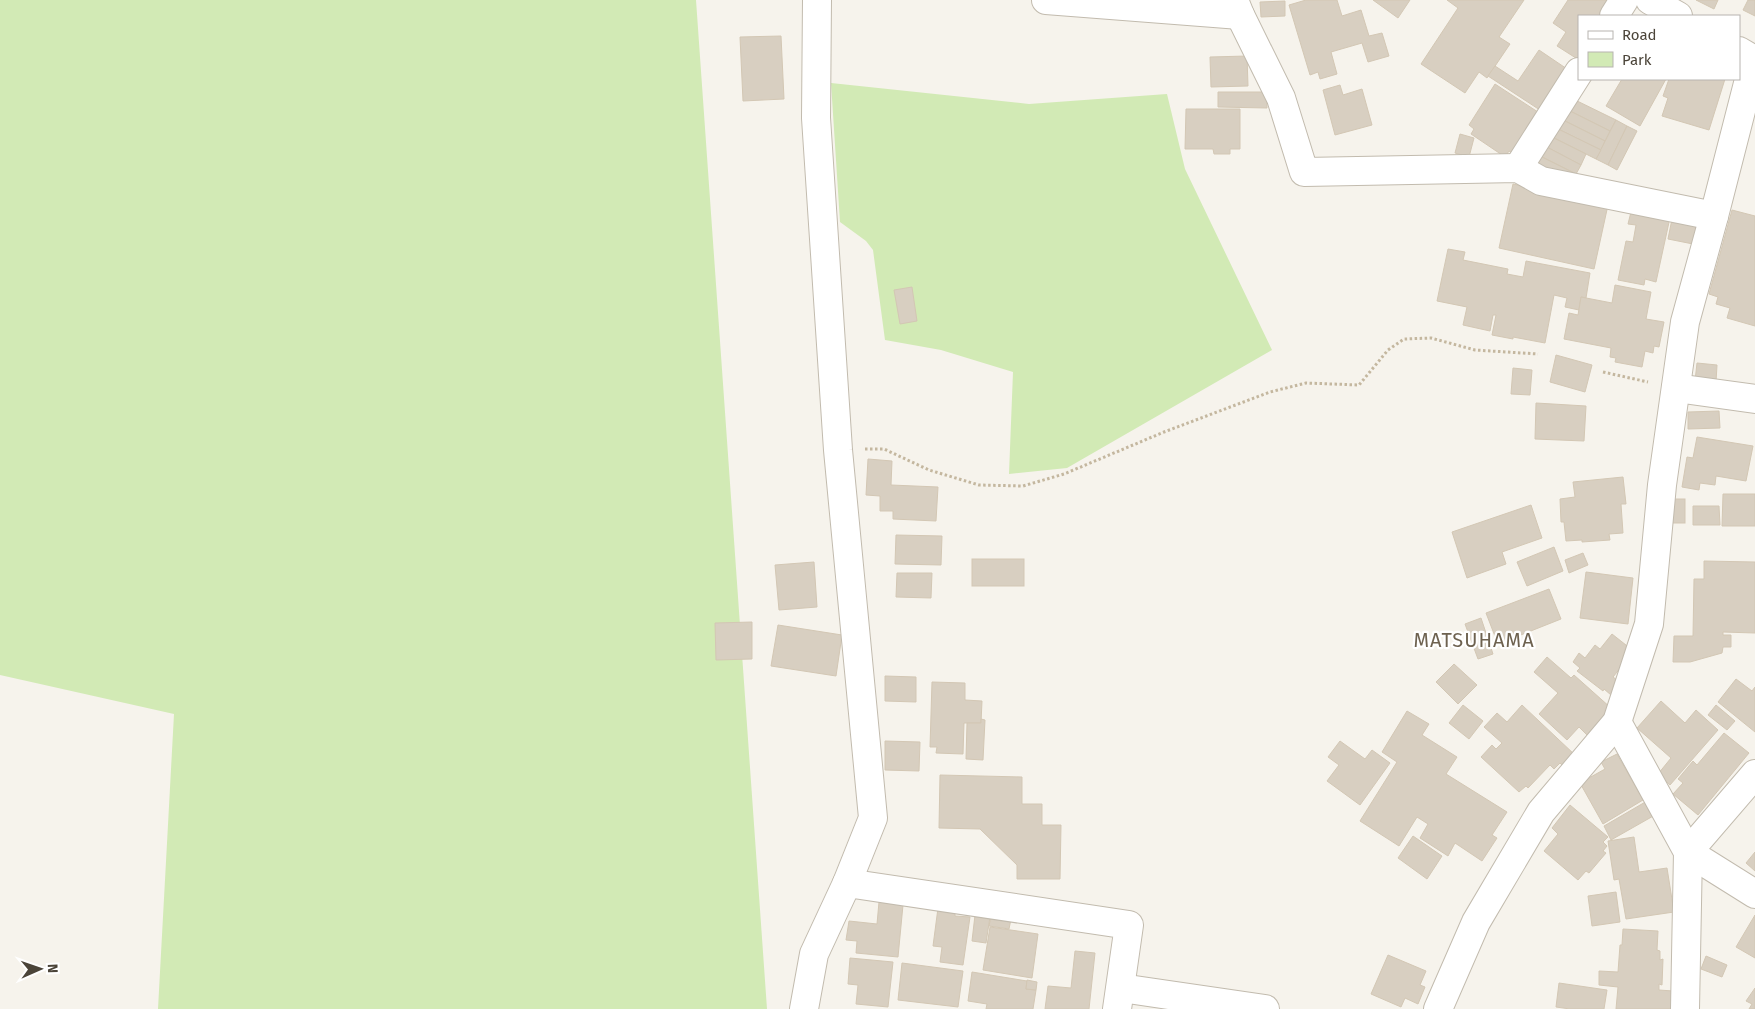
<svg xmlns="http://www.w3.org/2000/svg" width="1755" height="1009" viewBox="0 0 1755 1009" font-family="'Fira Sans',sans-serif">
<rect width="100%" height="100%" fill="#f6f3ec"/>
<g fill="#d2eab5">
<polygon points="0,0 696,0 767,1009 158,1009 174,714 0,675"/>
<polygon points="831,83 1029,104 1167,94 1185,169 1272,350 1067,468 1009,474 1013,372 941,350 885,340 873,250 866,241 840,222"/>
</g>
<g fill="#d8cfc1" stroke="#d3c7b4">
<polygon points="1306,0 1337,0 1342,16 1361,10 1369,36 1382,33 1389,56 1368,62 1362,43 1331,52 1337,74 1320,79 1318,72 1310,75 1289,5"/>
<polygon points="1373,0 1410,0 1398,18"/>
<polygon points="1447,0 1524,0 1499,37 1510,44 1487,78 1479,72 1465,93 1421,64 1458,8"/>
<polygon points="1568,0 1610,0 1611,16 1579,16 1579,60 1557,46 1566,32 1553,23"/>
<polygon points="1696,0 1718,0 1714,9"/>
<polygon points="1748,0 1755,0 1755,16 1743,10"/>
<polygon points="1285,1 1285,16 1261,17 1260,2"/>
<polygon points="781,36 784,99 743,101 740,37"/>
<polygon points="1539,50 1573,73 1546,114 1488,76 1495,66 1518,81"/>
<polygon points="1247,56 1248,86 1211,87 1210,57"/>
<polygon points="1622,79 1666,79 1640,126 1606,106"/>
<polygon points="1669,79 1725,79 1709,130 1662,116 1668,98 1663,96"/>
<polygon points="1495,84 1541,114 1521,159 1509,151 1505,157 1471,134 1474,129 1469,125"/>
<polygon points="1340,85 1343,95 1362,89 1372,125 1335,135 1323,90"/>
<polygon points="1218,92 1267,92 1267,108 1218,107"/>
<polygon points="1569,97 1616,120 1610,131 1564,108"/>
<polygon points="1564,108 1610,131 1605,141 1559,118"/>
<polygon points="1186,109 1240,109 1240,149 1230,149 1230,154 1214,154 1213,149 1185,149"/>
<polygon points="1559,118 1605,141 1601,150 1554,127"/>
<polygon points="1616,120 1627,126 1608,165 1596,159"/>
<polygon points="1627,126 1637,131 1617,170 1608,165"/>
<polygon points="1554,127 1601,150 1596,159 1550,136"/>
<polygon points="1460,134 1474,138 1469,157 1455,153"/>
<polygon points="1548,135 1586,154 1581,165 1543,145"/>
<polygon points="1543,145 1581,165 1576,174 1538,155"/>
<polygon points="1538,155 1576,174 1571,183 1533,164"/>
<polygon points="1513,184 1608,205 1594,269 1499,248"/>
<polygon points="1633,204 1671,213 1656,282 1645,279 1644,285 1618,280 1626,241 1633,242 1636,225 1628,224"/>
<polygon points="1732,210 1755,216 1755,326 1727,318 1730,308 1716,304 1718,297 1709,294"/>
<polygon points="1673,214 1703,220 1698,245 1668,239"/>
<polygon points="1448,249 1465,252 1463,260 1508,269 1507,274 1523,277 1526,261 1590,273 1586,298 1581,297 1579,310 1565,307 1567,298 1554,295 1545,343 1513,337 1513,339 1492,335 1496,315 1493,315 1490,331 1463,325 1467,307 1437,301"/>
<polygon points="1615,285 1651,292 1646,319 1664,322 1659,347 1654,346 1653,353 1645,351 1642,367 1615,362 1616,358 1610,357 1611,348 1564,339 1569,313 1578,315 1581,297 1612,303"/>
<polygon points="912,287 917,321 900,324 894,290"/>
<polygon points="1556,355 1592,365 1585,392 1550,382"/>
<polygon points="1697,363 1717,365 1716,382 1695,381"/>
<polygon points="1513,368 1532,370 1530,395 1511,394"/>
<polygon points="1536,403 1586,406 1584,441 1535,439"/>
<polygon points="1719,411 1720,428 1688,429 1688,412"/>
<polygon points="1697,437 1753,446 1746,481 1716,476 1715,485 1700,483 1699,490 1682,487 1687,457 1693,458"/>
<polygon points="868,459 892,461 891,485 938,487 936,521 893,519 893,511 880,511 880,496 866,495"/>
<polygon points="1623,477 1626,504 1621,504 1623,533 1609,534 1610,540 1582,542 1582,540 1566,541 1564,522 1561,522 1560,499 1575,497 1573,482"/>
<polygon points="1723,494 1755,494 1755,526 1722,526"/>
<rect x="1668" y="499" width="17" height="24"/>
<polygon points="1531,505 1542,538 1502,552 1506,564 1467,578 1452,532"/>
<polygon points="1693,506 1719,506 1720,525 1693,525"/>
<polygon points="896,535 942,536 941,565 895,564"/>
<polygon points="1554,547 1563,571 1527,586 1517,562"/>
<polygon points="1583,553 1588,565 1569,573 1565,560"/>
<rect x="972" y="559" width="52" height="27"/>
<polygon points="1704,561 1755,562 1755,633 1723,632 1723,635 1731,635 1731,647 1723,647 1722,653 1690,662 1673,662 1674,636 1693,636 1694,579 1704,579"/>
<polygon points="814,562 817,607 779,610 775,565"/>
<polygon points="1586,572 1633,578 1628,624 1580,618"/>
<polygon points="897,573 932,573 931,598 896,597"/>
<polygon points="1549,589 1561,619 1498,644 1486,613"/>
<polygon points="1481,618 1493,654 1478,659 1465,624"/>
<polygon points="752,622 752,659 716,660 715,623"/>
<polygon points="778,625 842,635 836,676 771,666"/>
<polygon points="1612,634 1631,649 1623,659 1626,661 1613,677 1621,683 1611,695 1604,689 1603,691 1577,671 1580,668 1573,662 1579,653 1585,658 1595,645 1600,649"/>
<polygon points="1547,657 1571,678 1574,675 1611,708 1587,735 1579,727 1567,740 1539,714 1558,693 1534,672"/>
<polygon points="1454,664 1477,685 1458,704 1436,682"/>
<polygon points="885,676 916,677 916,702 885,701"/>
<polygon points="1736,679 1752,691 1755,687 1755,732 1718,702"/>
<polygon points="932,682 965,683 965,700 982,701 981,723 964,723 963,754 936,753 937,747 930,747"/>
<polygon points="1661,701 1685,723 1696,710 1718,730 1670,785 1658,774 1671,758 1637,728"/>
<polygon points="1463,705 1483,721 1469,739 1449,723"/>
<polygon points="1522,705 1575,755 1564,767 1560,763 1554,769 1550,765 1528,788 1526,786 1519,792 1481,757 1492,745 1496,749 1502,743 1484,727 1497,713 1507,722"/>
<polygon points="1716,705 1735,721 1727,730 1708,715"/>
<polygon points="1407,711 1429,724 1422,735 1457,757 1446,774 1507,812 1492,835 1497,838 1482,861 1455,843 1448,856 1420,838 1428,824 1417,817 1399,846 1360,821 1397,762 1382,752"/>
<polygon points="981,719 985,720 983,760 966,759 967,723 981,723"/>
<polygon points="1724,733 1749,753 1698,815 1673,794 1683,783 1678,779 1693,761 1697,765"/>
<polygon points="885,741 920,742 919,771 885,770"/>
<polygon points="1340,741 1365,759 1372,750 1390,763 1360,805 1327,781 1339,765 1328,757"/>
<polygon points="1617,754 1643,800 1603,824 1580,783 1605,769 1601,762"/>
<polygon points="940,775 1022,777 1022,804 1042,804 1042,825 1061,825 1060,879 1017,879 1017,865 980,829 939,828"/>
<polygon points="1647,801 1655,815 1611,840 1604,826"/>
<polygon points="1570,805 1608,837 1603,842 1607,846 1603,851 1606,853 1589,873 1586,871 1578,880 1544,851 1558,834 1552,828"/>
<polygon points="1413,836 1442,856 1427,879 1398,858"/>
<polygon points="1634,837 1639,872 1667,868 1674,912 1626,919 1619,879 1614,880 1608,841"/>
<polygon points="1755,852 1755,871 1746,863"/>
<polygon points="1616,892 1620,922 1592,926 1588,896"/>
<polygon points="879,902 903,905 898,957 856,953 857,941 846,940 849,921 877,924"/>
<polygon points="938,908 955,910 955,916 970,917 963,965 940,962 942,947 933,946"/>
<polygon points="975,915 990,917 986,943 972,941"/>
<polygon points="1755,915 1755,958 1736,947"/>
<polygon points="991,916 1011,919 1009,929 989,926"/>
<polygon points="990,927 1038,934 1032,978 983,970"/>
<polygon points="1623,929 1658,931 1657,950 1660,951 1660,960 1663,959 1662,985 1659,984 1659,990 1673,991 1672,1009 1616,1009 1618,987 1599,985 1599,971 1618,972 1620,945 1622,945"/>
<polygon points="1075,951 1095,953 1089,1009 1045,1009 1048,986 1071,988"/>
<polygon points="1388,955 1426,971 1420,985 1425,987 1418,1004 1405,998 1401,1007 1371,994"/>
<polygon points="1706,956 1727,965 1722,977 1701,969"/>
<polygon points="850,958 893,962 888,1007 856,1004 858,985 848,984"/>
<polygon points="902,963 963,971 958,1007 898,1000"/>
<polygon points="972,972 1027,981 1026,989 1036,990 1033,1009 986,1009 987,1004 968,1001"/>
<polygon points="1027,980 1037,982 1036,990 1026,989"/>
<polygon points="1559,983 1607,990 1604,1009 1570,1009 1556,1007"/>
<polygon points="1755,988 1755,1009 1749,1009 1752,1004 1746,1001"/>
</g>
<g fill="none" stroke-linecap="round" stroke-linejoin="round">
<defs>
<g id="minor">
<polyline points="1046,0 1240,15 1234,0"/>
<polyline points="1650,0 1678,16"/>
<polyline points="1240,15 1281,98 1304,172 1518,168 1541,181 1714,216"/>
<polyline points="1614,16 1624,0"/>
<polyline points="1518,168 1579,72"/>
<polyline points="1676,388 1755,399"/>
<polyline points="1617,722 1688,852 1685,1009"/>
<polyline points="1755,774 1688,852 1755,894"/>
<polyline points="847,883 1129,925 1117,1009"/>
<polyline points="1121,988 1265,1009"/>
<polyline points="804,1009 814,954 847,883 873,818 838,450 816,118 817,0"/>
<polyline points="1438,1009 1476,922 1541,812 1617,722 1649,624 1662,485 1685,322 1714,216 1754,60 1739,51"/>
</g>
</defs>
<use href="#minor" stroke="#c2bbae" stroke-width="30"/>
<g stroke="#c4b79f" stroke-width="3" stroke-dasharray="2.5 2.5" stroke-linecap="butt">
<polyline points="1603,372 1648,382"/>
<polyline points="865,449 884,449 929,470 979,485 1023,486 1064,474 1164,432 1270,392 1306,383 1359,385 1388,350 1404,339 1431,338 1475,350 1538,354"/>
</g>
<use href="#minor" stroke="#fff" stroke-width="28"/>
</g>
<g text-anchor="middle" stroke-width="4.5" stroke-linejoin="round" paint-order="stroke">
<g font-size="20" letter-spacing="1" fill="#6e6250" stroke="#fff">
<text x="1474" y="647">MATSUHAMA</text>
</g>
</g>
<rect x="1578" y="15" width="162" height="65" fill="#ffffff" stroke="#b7b4b0"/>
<rect x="1588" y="31" width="25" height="8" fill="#ffffff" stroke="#b7b4b0"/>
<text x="1622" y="40" font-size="15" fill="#4b4439">Road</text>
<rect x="1588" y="52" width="25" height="15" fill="#d2eab5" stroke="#b7b4b0"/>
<text x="1622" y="65" font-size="15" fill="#4b4439">Park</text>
<g transform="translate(40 969) rotate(88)" stroke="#ffffff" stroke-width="4" paint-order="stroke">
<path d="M0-4L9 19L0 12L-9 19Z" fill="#4b4439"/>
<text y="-8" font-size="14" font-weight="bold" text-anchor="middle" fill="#4b4439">N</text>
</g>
</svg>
